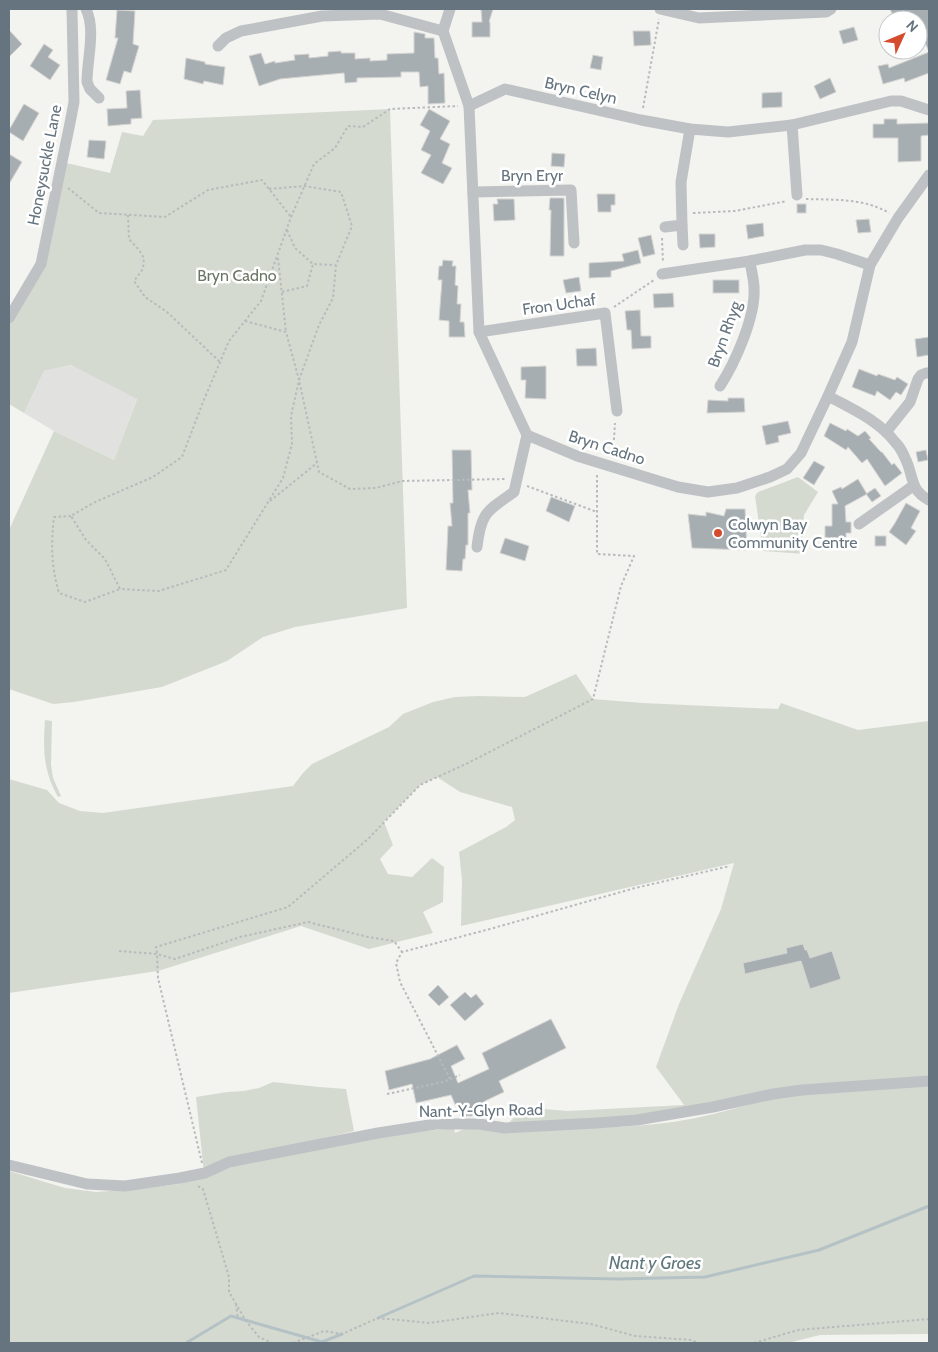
<svg xmlns="http://www.w3.org/2000/svg" width="938" height="1352" viewBox="0 0 938 1352" font-family="Cabin,sans-serif">
<rect width="100%" height="100%" fill="#f3f3f0"/>
<polygon fill="#e1e2e0" points="72,365 137,398 114,460 54,431 24,413 44,371"/>
<g fill="#d5dad1">
<polygon points="390,109 407,608 295,627 263,637 227,661 162,687 74,702 53,704 9,689 9,530 54,431 114,460 137,399 71,365 44,371 24,413 9,404 9,318 41,264 62,162 110,173 122,132 143,136 153,120"/>
<polygon points="798,477 818,492 804,515 802,531 805,554 763,551 755,496 758,492"/>
<path d="M576 674 593 699 642 703 778 709 781 703 858 730 929 721V1334L820 1335 788 1343H9V1171L65 1188 96 1192 140 1189 179 1184 204 1173 196 1097 227 1092 244 1091 259 1088 273 1082 319 1087 346 1089 354 1131 229 1162 206 1177 231 1167 305 1151 398 1134 454 1128 455 1133 464 1129C533 1128 604 1131 673 1122 700 1118 727 1111 754 1103L615 1119 508 1124 517 1114 532 1108 567 1111 684 1105 656 1067 679 1004 721 909 734 863 461 926 462 880 459 852 506 827 515 820 512 807 460 792 437 777 420 785 384 822 393 845 380 859 388 874 412 877 432 858 444 867 443 902 423 912 433 933 369 949 301 926 158 971 9 993V779L47 790 59 803 80 811 103 813 293 786 303 773 312 764 389 727 403 714 433 702 455 697 478 696 525 697Z"/>
<path d="M45 720 52 721 51 765 53 778 61 796 58 797C43 770 43 750 45 720Z"/>
</g>
<g fill="none" stroke-linecap="round" stroke-linejoin="round">
<g stroke="#b5c2c5" stroke-width="3">
<polyline points="378,1318 474,1276 618,1279 705,1277 819,1250 929,1206"/>
<polyline points="186,1343 231,1316 322,1342 342,1334"/>
</g>
</g>
<g fill="#a7aeb2" stroke="#d5d4d2">
<polygon points="481,9 493,9 489,22 490,22 490,37 472,37 472,22 482,22"/>
<polygon points="890,9 929,9 929,52 918,26 918,20 915,20 913,14 900,20 895,20"/>
<polygon points="117,10 135,11 133,44 139,46 131,73 124,71 120,84 106,80 118,38 115,38"/>
<polygon points="854,27 858,40 843,44 839,31"/>
<polygon points="9,30 22,44 9,57"/>
<polygon points="633,31 650,31 651,45 634,46"/>
<polygon points="414,32 425,34 425,38 434,38 435,58 438,58 439,74 444,73 445,103 428,104 428,86 420,87 419,72 401,72 401,77 357,78 357,82 345,83 344,73 311,76 280,79 259,86 249,56 261,53 265,64 275,61 275,63 295,60 294,55 309,54 309,58 328,56 328,52 341,51 341,53 355,53 355,59 370,58 370,61 387,60 387,54 414,53"/>
<polygon points="44,44 53,50 48,57 60,65 50,80 30,66"/>
<polygon points="929,52 929,73 905,82 904,78 883,84 878,66 888,64 889,68"/>
<polygon points="593,55 603,57 601,70 590,68"/>
<polygon points="186,58 205,62 205,64 225,67 223,85 204,81 203,84 184,79"/>
<polygon points="830,78 836,92 820,99 814,86"/>
<polygon points="140,90 142,118 131,119 131,124 108,126 107,109 127,108 126,91"/>
<polygon points="782,92 782,107 762,108 762,93"/>
<polygon points="24,104 39,113 23,141 9,132 9,130"/>
<polygon points="429,109 450,121 440,139 450,144 442,163 452,168 443,184 421,173 431,155 421,150 430,131 420,125"/>
<polygon points="884,119 897,119 897,124 929,123 929,135 921,136 921,161 898,162 898,138 873,138 873,124 884,124"/>
<polygon points="89,140 106,141 104,159 87,157"/>
<polygon points="552,153 565,154 564,167 551,166"/>
<polygon points="9,154 22,162 9,184"/>
<polygon points="597,194 615,194 615,205 611,205 611,212 598,212"/>
<polygon points="550,198 564,198 564,256 550,256 551,210 549,210"/>
<polygon points="497,199 514,199 515,220 494,221 493,204 498,204"/>
<rect x="797" y="204" width="9" height="9"/>
<polygon points="869,219 871,232 858,233 856,220"/>
<polygon points="763,223 764,236 748,239 746,225"/>
<polygon points="699,234 715,234 715,247 700,248"/>
<polygon points="651,235 655,254 643,257 638,238"/>
<polygon points="638,250 641,263 611,271 611,277 589,278 589,263 624,261 622,254"/>
<polygon points="443,260 453,261 452,266 456,266 455,285 458,286 457,304 461,304 460,322 464,322 465,337 449,337 449,321 439,320 442,280 438,280 439,266 442,266"/>
<polygon points="579,277 581,291 566,293 563,280"/>
<rect x="713" y="280" width="26" height="13"/>
<polygon points="673,293 674,307 654,308 653,294"/>
<polygon points="640,310 641,336 651,336 651,348 632,349 631,330 627,330 625,311"/>
<polygon points="929,337 929,355 917,357 915,339"/>
<polygon points="596,348 597,366 577,366 576,349"/>
<polygon points="546,366 546,399 525,398 526,380 521,380 521,367"/>
<polygon points="859,369 877,376 878,374 895,380 897,377 908,384 901,395 896,392 890,400 877,391 875,396 852,387"/>
<polygon points="728,398 744,398 745,412 707,413 708,400 728,401"/>
<polygon points="788,421 791,433 778,436 779,442 766,445 762,426"/>
<polygon points="830,423 846,431 847,429 858,436 865,431 871,438 869,439 881,452 882,452 892,465 894,463 902,473 885,486 867,459 862,463 848,447 846,450 824,436"/>
<polygon points="452,450 471,450 472,490 468,490 470,513 468,513 468,545 466,545 465,559 463,559 462,571 446,570 448,526 452,526 450,503 453,503"/>
<polygon points="926,450 928,460 918,462 916,452"/>
<polygon points="814,461 825,467 814,485 803,478"/>
<polygon points="858,479 867,494 845,506 846,522 851,522 851,533 846,533 846,538 825,538 825,526 832,526 832,504 838,504 832,491 841,487 842,489"/>
<polygon points="875,488 881,496 872,502 866,494"/>
<polygon points="551,497 575,506 569,522 546,511"/>
<polygon points="906,503 920,511 911,528 916,531 906,545 889,532 895,523"/>
<polygon points="726,509 745,509 747,550 692,548 688,514 706,516 706,512 724,516"/>
<rect x="875" y="536" width="11" height="10"/>
<polygon points="505,538 529,546 525,561 500,553"/>
<polygon points="803,944 805,950 807,950 810,958 832,951 841,979 810,989 801,961 745,974 743,963 787,953 786,948"/>
<polygon points="438,985 449,997 439,1006 428,995"/>
<polygon points="465,992 471,998 476,994 484,1004 465,1021 450,1005"/>
<polygon points="551,1019 566,1048 499,1081 504,1092 485,1101 492,1116 487,1118 482,1117 480,1113 472,1116 460,1116 451,1095 416,1103 412,1084 389,1090 385,1071 430,1059 457,1045 465,1059 451,1066 458,1083 489,1069 482,1053"/>
</g>
<g fill="none" stroke-linecap="round" stroke-linejoin="round">
<g stroke="#b8bbbc" stroke-width="2" stroke-dasharray="2.5 2.5" stroke-linecap="butt">
<polyline points="643,108 659,19"/>
<polyline points="68,188 99,213 165,217 208,190 262,180 291,217"/>
<polyline points="269,189 304,186 341,192 352,226 336,265 333,298 319,325 299,380 319,472 350,489 376,488 402,481 506,479"/>
<path d="M806 199C834 200 864 198 889 213"/>
<polyline points="693,213 735,211 787,201"/>
<polyline points="128,215 129,239 139,250 144,258 143,269 134,281 145,297 167,312 220,362"/>
<polyline points="287,230 295,248 313,264"/>
<polyline points="662,238 663,263"/>
<polyline points="278,258 286,332"/>
<polyline points="282,292 307,286 313,264 335,265"/>
<polyline points="614,307 654,280"/>
<polyline points="245,321 286,332 299,380 291,416 292,444 283,478 226,570 159,591 120,589 105,559 86,540 71,516 93,503 153,477 182,457 203,402 229,341 261,301 291,217 314,164 335,148 348,126 363,127 390,109 458,106"/>
<polyline points="613,455 615,423"/>
<polyline points="527,486 597,512"/>
<polyline points="270,501 317,463"/>
<path d="M71 516 54 517C51 545 51 565 59 593L85 602 120 589"/>
<polyline points="119,951 157,954 175,959 240,937 308,922 368,937 394,941 402,952"/>
<polyline points="450,1079 400,982 396,963 402,952 490,929 635,888 730,866"/>
<polyline points="387,1094 443,1082 460,1075"/>
<polyline points="202,1163 158,978 157,954 156,947 288,907 368,839 420,785 468,763 593,699 621,586 634,556 597,554 597,474"/>
<polyline points="198,1186 203,1189 229,1277 229,1292 246,1321 259,1337 272,1343"/>
<polyline points="236,1304 238,1319"/>
<polyline points="293,1343 324,1331 342,1334 378,1318 429,1323 499,1313 591,1324 635,1336 692,1340 697,1343"/>
<polyline points="754,1343 798,1330 929,1319"/>
</g>
<g stroke="#bfc2c5" stroke-width="11">
<path d="M86 9C96 30 87 59 87 82L90 89 99 98"/>
<polyline points="450,9 443,31 469,106 479,332 527,435 577,456 678,487 708,492 737,488 770,477 787,469 801,453 828,396 852,342 870,265 898,218 929,175"/>
<polyline points="660,9 699,18 826,12 831,9"/>
<polyline points="218,46 226,38 241,31 322,16 380,14 443,31"/>
<polyline points="469,106 505,89 641,120 690,129 728,132 792,125 891,101 901,101 929,110"/>
<polyline points="792,125 797,195"/>
<polyline points="473,192 571,190 574,243"/>
<polyline points="682,225 683,245"/>
<polyline points="665,227 682,225 681,182 690,129"/>
<polyline points="662,274 750,261 805,250 821,250 837,254 870,265"/>
<polyline points="9,318 41,264 70,123 74,102 72,9"/>
<polyline points="479,332 605,313 617,411"/>
<path d="M720 386C735 363 756 316 754 288 754 279 751 270 750 261"/>
<path d="M828 396C852 409 878 420 895 442 899 446 903 453 905 458 914 475 909 490 929 500"/>
<polyline points="886,432 910,402 918,379 921,375 926,373 929,373"/>
<polyline points="859,524 913,486"/>
<path d="M477 547C481 512 487 511 514 492L527 435"/>
<polyline points="9,1165 87,1184 125,1186 180,1178 205,1173 229,1162 378,1133 436,1124 479,1124 505,1128 597,1123 637,1120 713,1107 773,1094 802,1090 929,1081"/>
</g>
</g>
<circle fill="#d54b2e" stroke="#fff" stroke-width="2" cx="718" cy="533" r="5"/>
<g text-anchor="middle" stroke-width="5" stroke-linejoin="round" paint-order="stroke">
<g font-size="16" fill="#65747e" stroke="#fff">
<text transform="translate(581 90) rotate(13)" y="6">Bryn Celyn</text>
<text transform="translate(44 165) rotate(-79)" y="6">Honeysuckle Lane</text>
<text x="532" y="181">Bryn Eryr</text>
<text transform="translate(559 304) rotate(-8)" y="6">Fron Uchaf</text>
<text transform="translate(724 334) rotate(-70)" y="6">Bryn Rhyg</text>
<text transform="translate(607 447) rotate(18)" y="6">Bryn Cadno</text>
<text transform="translate(481 1110) rotate(-1)" y="6">Nant-Y-Glyn Road</text>
</g>
<g font-size="16" fill="#687663" stroke="#fff">
<text x="237" y="281">Bryn Cadno</text>
</g>
<g font-size="16" fill="#65747e" stroke="#fff" text-anchor="start">
<text x="728" y="530">Colwyn Bay<tspan x="728" dy="18">Community Centre</tspan></text>
</g>
<g font-size="18" font-style="italic" fill="#60777c" stroke="#fff">
<text x="655" y="1269">Nant y Groes</text>
</g>
</g>
<rect width="938" height="1352" fill="none" stroke="#65747e" stroke-width="20"/>
<g transform="translate(903 35) rotate(46)"><circle r="24" fill="#ffffff" stroke="#c1c7cb"/>
<path d="M0-4L9 19L0 12L-9 19Z" fill="#d54b2e"/>
<text y="-8" font-size="14" font-weight="bold" text-anchor="middle" fill="#65747e">N</text>
</g>
</svg>
